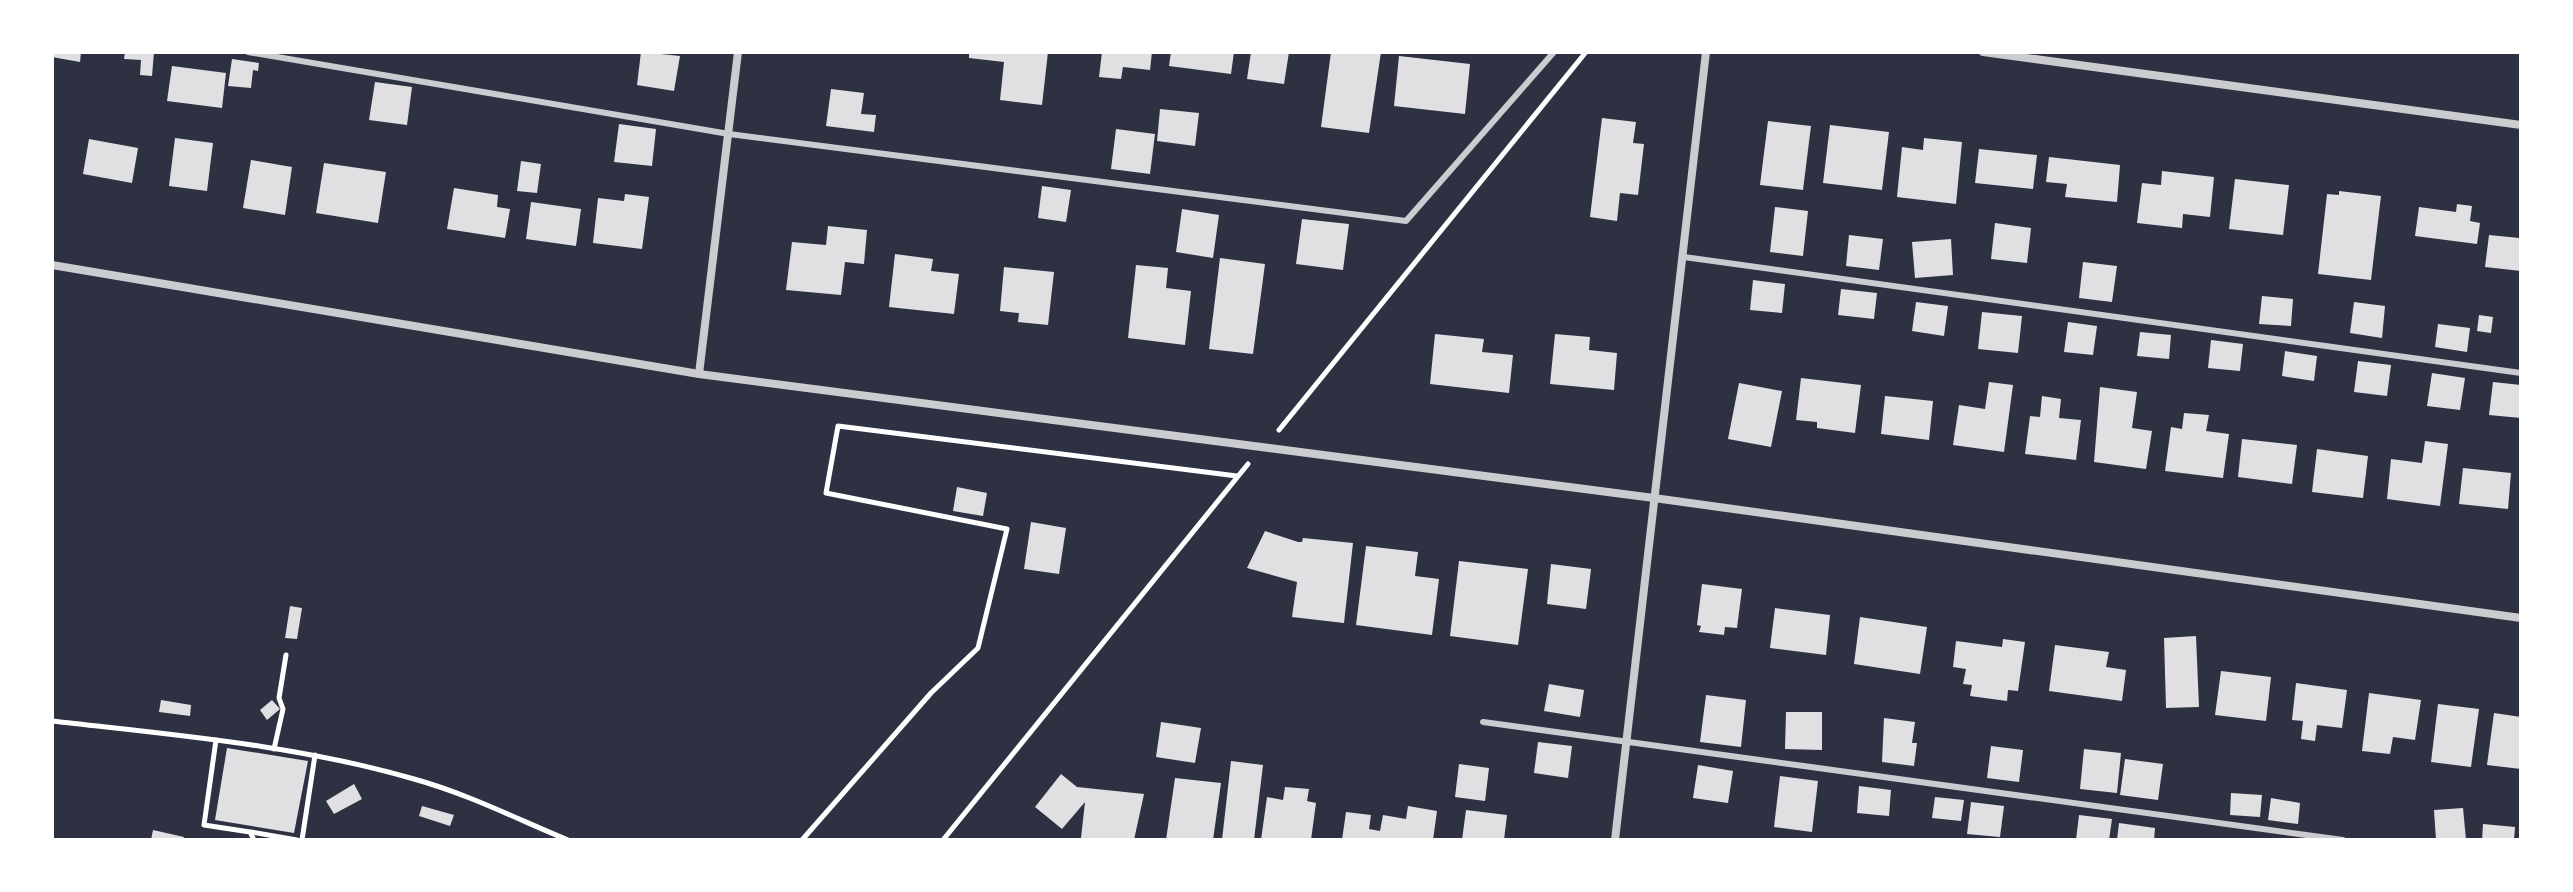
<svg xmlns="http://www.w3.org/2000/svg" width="2573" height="892" viewBox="0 0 2573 892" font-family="'Sofia Sans Condensed',sans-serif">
<rect width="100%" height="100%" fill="#2d3142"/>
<g fill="#e0e0e3">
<polygon points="52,52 81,52 80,62 52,57"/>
<polygon points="125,52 154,52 152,76 140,75 141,60 124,59"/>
<polygon points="641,52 680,56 674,91 637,85"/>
<polygon points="969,52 1048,52 1042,105 1000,100 1004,62 969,58"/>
<polygon points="1102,52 1152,52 1150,70 1123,67 1121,79 1099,77"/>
<polygon points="1171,52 1234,52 1231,74 1169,66"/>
<polygon points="1251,52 1289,52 1284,84 1247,79"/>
<polygon points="1331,52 1381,52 1369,133 1321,127"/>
<polygon points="1399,56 1470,64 1465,114 1394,106"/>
<polygon points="232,59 259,63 258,71 253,70 251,88 228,86"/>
<polygon points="172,66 226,73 222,108 167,101"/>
<polygon points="375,82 412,87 407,125 369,120"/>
<polygon points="831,89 864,93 861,114 876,115 874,132 826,126"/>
<polygon points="1160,109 1199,113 1195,146 1157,141"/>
<polygon points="1602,118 1636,122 1633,143 1644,144 1638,195 1620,193 1617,221 1590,217"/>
<polygon points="1768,121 1811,126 1803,190 1760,185"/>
<polygon points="619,124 656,129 652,166 614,162"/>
<polygon points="1830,125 1889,132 1882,190 1823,183"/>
<polygon points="1116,129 1155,134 1150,174 1111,169"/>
<polygon points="175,138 213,143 207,191 169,186"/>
<polygon points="1924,138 1962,142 1956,204 1897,197 1902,147 1923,150"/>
<polygon points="89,139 138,148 132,183 83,174"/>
<polygon points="1979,149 2037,155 2033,189 1975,183"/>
<polygon points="2049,157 2120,165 2117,202 2065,197 2067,184 2046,182"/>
<polygon points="251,160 292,167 285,215 243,208"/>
<polygon points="521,161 541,164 537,193 517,191"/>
<polygon points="324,163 386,172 378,223 316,213"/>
<polygon points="2162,171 2214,177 2210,217 2183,214 2182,228 2137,223 2142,183 2161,185"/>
<polygon points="2235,179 2289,185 2283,235 2229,229"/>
<polygon points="1042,186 1071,190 1066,222 1038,218"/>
<polygon points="454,188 498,195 497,207 510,209 505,238 447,229"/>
<polygon points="2339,191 2381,196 2371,280 2318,274 2327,194 2339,195"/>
<polygon points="625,194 649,197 642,249 593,243 598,198 624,201"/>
<polygon points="531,202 581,209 576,246 526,239"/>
<polygon points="2457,204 2472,206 2470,221 2480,223 2477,244 2415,236 2419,207 2456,212"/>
<polygon points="1775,207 1808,211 1803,256 1770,252"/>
<polygon points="1182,209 1219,215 1213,258 1176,252"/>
<polygon points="1302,219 1349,224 1343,270 1296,264"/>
<polygon points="1995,223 2031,228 2027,263 1991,259"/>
<polygon points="828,226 867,230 864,264 845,262 841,295 786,290 792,242 826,245"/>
<polygon points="1849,235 1883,239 1879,270 1846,266"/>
<polygon points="2489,235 2519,238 2521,271 2485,267"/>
<polygon points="1951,239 1953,275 1915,278 1912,242"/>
<polygon points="895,254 933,259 931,271 959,274 954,314 889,307"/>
<polygon points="1220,258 1265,264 1253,354 1209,349"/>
<polygon points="2083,262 2117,266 2112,302 2079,298"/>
<polygon points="1136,265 1168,268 1166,288 1191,291 1185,345 1128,338"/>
<polygon points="1004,267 1054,272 1048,325 1018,322 1019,313 1000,311"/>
<polygon points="1753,280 1785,284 1782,313 1750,310"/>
<polygon points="1841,289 1877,293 1874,319 1838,315"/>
<polygon points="2262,296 2293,299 2291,326 2259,324"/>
<polygon points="1916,302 1948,306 1944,336 1912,331"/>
<polygon points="2354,302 2385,306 2382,338 2350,333"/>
<polygon points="1982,312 2022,316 2018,353 1978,349"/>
<polygon points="2479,315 2493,317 2491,333 2477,331"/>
<polygon points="2068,322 2097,326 2093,355 2064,352"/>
<polygon points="2438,324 2470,328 2467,352 2435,347"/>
<polygon points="2140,332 2171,335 2169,359 2137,356"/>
<polygon points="1435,334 1484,339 1482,352 1513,355 1509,393 1430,384"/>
<polygon points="1555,334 1590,337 1589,350 1617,353 1614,390 1550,384"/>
<polygon points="2211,340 2243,344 2240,371 2208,368"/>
<polygon points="2285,351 2317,356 2314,381 2282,376"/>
<polygon points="2358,361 2391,365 2387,396 2354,392"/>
<polygon points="2432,373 2465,378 2460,410 2427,406"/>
<polygon points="1801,378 1861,385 1855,433 1817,428 1817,422 1796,420"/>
<polygon points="1989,382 2013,385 2004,452 1953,445 1959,405 1985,409"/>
<polygon points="2493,382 2521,385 2521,418 2489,415"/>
<polygon points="1739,383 1782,391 1771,447 1728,439"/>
<polygon points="2100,387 2137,392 2132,428 2152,431 2146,469 2094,462"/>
<polygon points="1885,396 1933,401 1929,440 1881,434"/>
<polygon points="2042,396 2061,399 2059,418 2081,420 2076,460 2025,454 2030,416 2040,417"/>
<polygon points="2184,413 2209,415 2206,431 2229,434 2223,478 2165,471 2171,427 2182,429"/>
<polygon points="2242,439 2297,445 2292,484 2238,477"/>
<polygon points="2425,441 2448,444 2440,506 2387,499 2391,459 2422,463"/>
<polygon points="2317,449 2368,456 2363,498 2312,492"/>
<polygon points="2463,468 2511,473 2508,509 2459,504"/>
<polygon points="957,487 987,493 983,516 953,511"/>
<polygon points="1031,522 1066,528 1059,574 1024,569"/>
<polygon points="1265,531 1298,542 1302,542 1303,538 1353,543 1344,623 1292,617 1297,582 1247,568"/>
<polygon points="1366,546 1418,552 1415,576 1439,579 1432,635 1356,625"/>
<polygon points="1459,561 1528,569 1518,645 1450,636"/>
<polygon points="1551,564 1591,569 1586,609 1547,604"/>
<polygon points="1702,584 1742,589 1737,628 1725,627 1724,635 1699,632 1701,626 1697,625"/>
<polygon points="290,606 302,608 297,639 285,638"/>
<polygon points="1775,608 1830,615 1826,655 1770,648"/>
<polygon points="1860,617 1927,627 1920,674 1854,664"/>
<polygon points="2196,636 2199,707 2166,708 2164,638"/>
<polygon points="2003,639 2025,642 2018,691 2008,690 2007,701 1970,696 1972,685 1963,684 1966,669 1953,667 1956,641 2002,647"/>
<polygon points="2055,645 2109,652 2106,667 2126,670 2122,701 2049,691"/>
<polygon points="2221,671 2271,677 2266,721 2215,715"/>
<polygon points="2296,683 2347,690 2342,728 2317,725 2315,741 2301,739 2303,721 2292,720"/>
<polygon points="1549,684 1584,690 1580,717 1544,711"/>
<polygon points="2369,693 2421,700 2415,740 2393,737 2390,754 2362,751"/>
<polygon points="1706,695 1746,700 1741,747 1700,742"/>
<polygon points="161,700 191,705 190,716 159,712"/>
<polygon points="272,700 280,709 267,720 260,710"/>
<polygon points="2438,704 2479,709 2471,767 2431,762"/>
<polygon points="1786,712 1822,712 1822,750 1785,749"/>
<polygon points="2494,713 2521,717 2521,769 2487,765"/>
<polygon points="1884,718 1915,722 1912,743 1917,743 1914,766 1882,762"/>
<polygon points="1161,722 1201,728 1195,763 1156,757"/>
<polygon points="1538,742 1572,746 1568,778 1534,773"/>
<polygon points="1991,746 2023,750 2019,782 1987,778"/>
<polygon points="227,748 308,761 294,833 215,820"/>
<polygon points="2084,749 2121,753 2117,793 2080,789"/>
<polygon points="2125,759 2163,764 2158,800 2120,795"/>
<polygon points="1231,761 1263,765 1254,840 1222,840"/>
<polygon points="1459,764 1489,768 1485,801 1455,797"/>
<polygon points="1698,765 1733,771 1728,803 1693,798"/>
<polygon points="1061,774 1077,787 1144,794 1134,840 1081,838 1085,802 1062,829 1035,807"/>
<polygon points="1780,776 1818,781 1812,832 1774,827"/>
<polygon points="1175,778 1221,783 1213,840 1166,840"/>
<polygon points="354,784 362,799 334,814 326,801"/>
<polygon points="1859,786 1891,790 1889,816 1857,813"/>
<polygon points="1285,787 1309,789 1307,801 1316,803 1311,840 1261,840 1267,797 1283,800"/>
<polygon points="2231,793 2262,795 2260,817 2230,815"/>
<polygon points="1935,797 1964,800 1961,821 1932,818"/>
<polygon points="2271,798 2300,803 2298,824 2268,820"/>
<polygon points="1971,802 2004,806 2000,837 1967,834"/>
<polygon points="422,806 454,815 450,826 419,816"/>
<polygon points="1408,806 1437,811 1433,840 1342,840 1346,812 1371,815 1369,829 1380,831 1383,815 1406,819"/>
<polygon points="2463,808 2466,840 2436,840 2434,810"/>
<polygon points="1466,810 1507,815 1504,840 1462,840"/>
<polygon points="2079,815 2112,819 2109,840 2076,840"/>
<polygon points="2119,823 2155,828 2154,840 2117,840"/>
<polygon points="2483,824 2515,827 2514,840 2482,840"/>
<polygon points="153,830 184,837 183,840 151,840"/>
</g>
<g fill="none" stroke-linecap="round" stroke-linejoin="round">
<g stroke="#fff" stroke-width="5">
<polyline points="1279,430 1586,52"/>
<path d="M52 721C173 735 297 745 414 779 468 794 517 819 568 840"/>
<polyline points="216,740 204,825 250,832 254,840"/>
<polyline points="274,749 283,709 279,698 286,655"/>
<polyline points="251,832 297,840"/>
<polyline points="302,840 315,755"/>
<polyline points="802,840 931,693 978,648 1007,529 826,493 838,426 1237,476"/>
<polyline points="943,840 1248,464"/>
</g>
<g stroke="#caccd0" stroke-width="6">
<polyline points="248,52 729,134 1406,221 1554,52"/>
<polyline points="1684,257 2521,373"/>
<polyline points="1483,722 2343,840"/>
</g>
<g stroke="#caccd0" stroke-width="8">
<polyline points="1983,52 2521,125"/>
<polyline points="52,265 699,374 1654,498 2521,618"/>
<polyline points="699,374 738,52"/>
<polyline points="1615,840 1706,52"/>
</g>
</g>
<rect width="2573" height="892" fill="none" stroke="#ffffff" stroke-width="108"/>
</svg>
